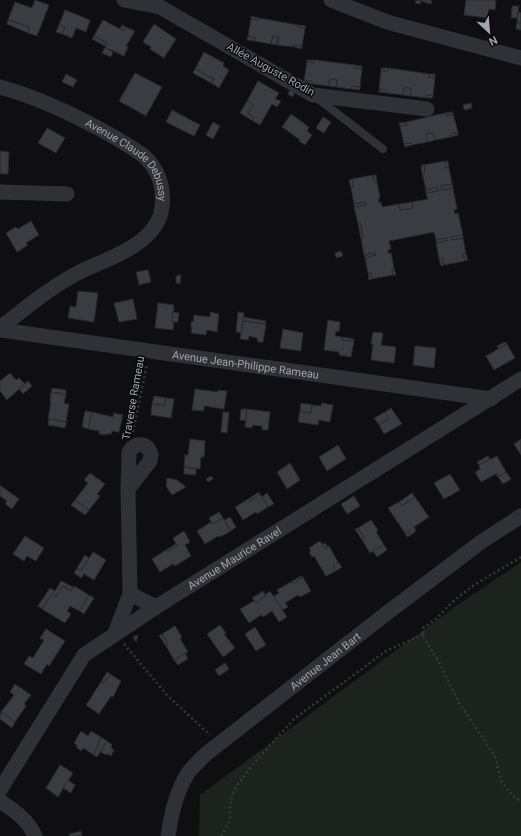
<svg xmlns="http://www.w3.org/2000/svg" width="521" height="836" viewBox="0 0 521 836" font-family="Roboto,sans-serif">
<rect width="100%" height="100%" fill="#0f0f11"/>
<polygon fill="#1c231d" points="521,562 521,836 199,836 200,795 456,606"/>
<g fill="#3b3c41" stroke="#29292d">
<polygon points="35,0 49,5 37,36 28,33 29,27 8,20 15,2 32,8"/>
<polygon points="416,0 421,1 420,4 415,3"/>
<polygon points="417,0 432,0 431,4"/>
<polygon points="466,0 496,0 495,10 489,9 488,18 464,15"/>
<polygon points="512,6 519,6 517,18 511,18"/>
<polygon points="65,10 90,20 86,32 76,28 72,38 62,34 65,27 59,25"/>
<polygon points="518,12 521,13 521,23 517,22"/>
<polygon points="251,16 259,18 259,20 251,19"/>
<polygon points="259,18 298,25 298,27 305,28 302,46 294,45 294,47 277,45 279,37 273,36 271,44 254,41 255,38 248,36 251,19 259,20"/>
<polygon points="8,20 29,27 28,33 7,24"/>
<polygon points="103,20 124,31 126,27 135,31 126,46 128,47 124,56 105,47 107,43 94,36"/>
<polygon points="517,22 521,23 521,30 516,29"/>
<polygon points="154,24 176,39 164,58 150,49 151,47 143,42"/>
<polygon points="59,25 65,27 62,34 56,32"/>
<polygon points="122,25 126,27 124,31 120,29"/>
<polygon points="298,25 306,26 305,28 298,27"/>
<polygon points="94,36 107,43 105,46 92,39"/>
<polygon points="248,36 255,38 254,41 247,40"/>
<polygon points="273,36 279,37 277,45 271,44"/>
<polygon points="294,45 302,46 302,49 294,47"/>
<polygon points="105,47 113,52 111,57 102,53"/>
<polygon points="204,52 224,63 223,66 229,70 219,88 211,83 214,79 195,69"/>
<polygon points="307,60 315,60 314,63 307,62"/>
<polygon points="315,60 355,65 354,68 362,68 360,87 352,86 351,89 336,87 337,80 330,79 329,86 312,84 312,81 304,81 307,62 314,63"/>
<polygon points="355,65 362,66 362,68 354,68"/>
<polygon points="381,68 389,68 388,71 381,71"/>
<polygon points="389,68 429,74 429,77 435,78 433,96 426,95 426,98 410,96 411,88 404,88 403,95 386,93 386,90 379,89 381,71 388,71"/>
<polygon points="195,69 214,79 211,83 193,73"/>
<polygon points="135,73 162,87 146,116 119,101"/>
<polygon points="66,74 77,80 73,87 62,82"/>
<polygon points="429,74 435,74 435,78 429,77"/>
<polygon points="330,79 337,80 336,87 329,86"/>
<polygon points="258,81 279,93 275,99 281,101 277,107 272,104 260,125 253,121 254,118 248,113 253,105 247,101"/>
<polygon points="304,81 312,81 312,84 304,83"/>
<polygon points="352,86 360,87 359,90 351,89"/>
<polygon points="404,88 411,88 410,96 403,95"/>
<polygon points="379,89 386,90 386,93 379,92"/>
<polygon points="290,90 295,93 292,97 288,94"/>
<polygon points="426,95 433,96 433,98 426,98"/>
<polygon points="247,101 253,105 248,113 254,118 253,121 240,113"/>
<polygon points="471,103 472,108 464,110 463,105"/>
<polygon points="172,110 200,125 194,136 166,122"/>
<polygon points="453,112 453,114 446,116 445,113"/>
<polygon points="445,113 446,116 453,114 458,132 451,134 451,137 435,140 433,133 426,134 428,142 412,145 412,143 404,144 400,126 407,125 406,122"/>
<polygon points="291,114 309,127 307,131 312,135 305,145 299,141 300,140 282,127"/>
<polygon points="323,117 331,122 324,133 316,128"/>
<polygon points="213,122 220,126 213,139 206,135"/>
<polygon points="406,122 407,125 400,126 399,123"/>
<polygon points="47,128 65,138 56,153 38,143"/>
<polygon points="458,132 458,135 451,137 451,134"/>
<polygon points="433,133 435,140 428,142 426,134"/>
<polygon points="412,143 412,145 405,147 404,144"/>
<polygon points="0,151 9,152 8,174 0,174"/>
<polygon points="445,161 448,161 449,168 446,168"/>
<polygon points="445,161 446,168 449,168 452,184 441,186 442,190 453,188 457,209 454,210 455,214 458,213 463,235 451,237 452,240 463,238 466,254 463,254 465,261 444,265 442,258 439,259 436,243 448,240 447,238 436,240 434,232 389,241 391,249 388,250 388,253 391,253 394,268 392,269 393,275 372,279 371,273 368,273 365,258 376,255 375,253 364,255 361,239 363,238 360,222 358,223 354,207 366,205 365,202 354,204 351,188 353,187 352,179 373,175 375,183 377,182 380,198 378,199 379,203 381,202 382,207 399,204 400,210 413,208 412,202 428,199 426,193 438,191 437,187 426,190 422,173 425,172 424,165"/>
<polygon points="421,165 424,165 425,172 422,173"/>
<polygon points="373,175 376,175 377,182 375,183"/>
<polygon points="352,179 353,187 351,188 349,180"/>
<polygon points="452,184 453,188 442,190 441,186"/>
<polygon points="437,187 438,191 426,193 426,190"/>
<polygon points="365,202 366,205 354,207 354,204"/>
<polygon points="412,202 413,208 400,210 399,204"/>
<polygon points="31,221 39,235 26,243 28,245 17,252 6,233 16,227 18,229"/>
<polygon points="360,222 363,238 361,239 358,223"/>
<polygon points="463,235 463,238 452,240 451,237"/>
<polygon points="447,238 448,240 436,243 436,240"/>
<polygon points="341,251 343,256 336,258 335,253"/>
<polygon points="375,253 376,255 365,258 364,255"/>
<polygon points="463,254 466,254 468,260 465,261"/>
<polygon points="442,258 444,265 441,266 439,259"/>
<polygon points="394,268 396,275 393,275 392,269"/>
<polygon points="148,270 151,282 139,285 136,272"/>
<polygon points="368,273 371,273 372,279 369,280"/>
<polygon points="178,275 181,275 180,284 176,283 176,276 178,276"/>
<polygon points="78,291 98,293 94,322 68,318 70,306 76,307"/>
<polygon points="133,299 137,319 119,322 114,303"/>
<polygon points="158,303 174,305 172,322 174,322 173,330 155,328"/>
<polygon points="173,312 179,313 178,322 172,322"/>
<polygon points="210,312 219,314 217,332 207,330 206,335 191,333 192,327 191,327 191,322 193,322 194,315 210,317"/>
<polygon points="238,312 244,313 241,333 236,332"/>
<polygon points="243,317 266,321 266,324 243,321"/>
<polygon points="328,320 340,322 339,332 336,331 335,336 342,337 342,340 354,341 351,357 339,355 339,352 324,350"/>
<polygon points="243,321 266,324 263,342 258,342 257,338 249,336 248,340 240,339"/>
<polygon points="283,329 303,333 301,351 280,348"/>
<polygon points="373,332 383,333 381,345 396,347 394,363 371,360 373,344 371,344"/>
<polygon points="342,337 354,339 354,341 342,340"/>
<polygon points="505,342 507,344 498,349 497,346"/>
<polygon points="507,344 515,358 494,370 486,356"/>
<polygon points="415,346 436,348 434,368 413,365"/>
<polygon points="10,373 16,380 19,378 25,384 7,400 0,391 0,381"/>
<polygon points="28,381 32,386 23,394 19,389"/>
<polygon points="52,388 66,390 66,394 51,392"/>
<polygon points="195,389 218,392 218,390 227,391 224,409 204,406 204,411 192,410"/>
<polygon points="51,392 66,394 64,403 69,404 66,422 48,419 51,402 50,401"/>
<polygon points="154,396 166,398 165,406 152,404"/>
<polygon points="166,398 174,399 171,418 151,415 152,404 165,406"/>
<polygon points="301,403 312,405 311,413 300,411"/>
<polygon points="322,403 333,405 330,422 319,420 318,425 298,422 300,411 311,413 312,405 321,406"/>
<polygon points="391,408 402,424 384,434 379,425 389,419 385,412"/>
<polygon points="241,409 247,409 246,421 240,420"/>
<polygon points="247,409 270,412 268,430 262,430 262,426 253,425 252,428 245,427"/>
<polygon points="85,411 92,412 88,429 82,427"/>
<polygon points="92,412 113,417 114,413 123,415 119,432 112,431 111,434 106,434 106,435 99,434 99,431 88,429"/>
<polygon points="223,412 229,412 227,433 221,432"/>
<polygon points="385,412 389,419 379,425 374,418"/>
<polygon points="49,419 66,422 65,428 48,425"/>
<polygon points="190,439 205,441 204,457 201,457 200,469 184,467 185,455 188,455"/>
<polygon points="521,439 521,455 514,444"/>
<polygon points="338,445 346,459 327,471 319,457"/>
<polygon points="488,456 490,459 479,465 477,462"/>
<polygon points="497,456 506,472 500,476 498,473 496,474 481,482 475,472 480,469 479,465"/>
<polygon points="290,463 300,480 287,489 277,472"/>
<polygon points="184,467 196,469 196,475 184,474"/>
<polygon points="506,472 511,479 503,484 496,474 498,473 500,476"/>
<polygon points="90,473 105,484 97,494 100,496 89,510 75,500 88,483 84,480"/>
<polygon points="450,474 460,490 444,499 434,483"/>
<polygon points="211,476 213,479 208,482 206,479"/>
<polygon points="167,478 177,480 186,487 172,495 166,486"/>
<polygon points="0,485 19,499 12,509 5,504 7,501 0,496"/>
<polygon points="259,492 260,494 250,501 248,499"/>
<polygon points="267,493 274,504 268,507 262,497"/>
<polygon points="412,493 415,497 402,506 399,502"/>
<polygon points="260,494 268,507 257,514 256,512 243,520 235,507 248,499 250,501"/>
<polygon points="354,496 360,506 347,514 341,504"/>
<polygon points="415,497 429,517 414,527 416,531 411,535 408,531 405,533 388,508 399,502 402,506"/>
<polygon points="75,500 89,510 85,515 71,505"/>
<polygon points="219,512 223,518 212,524 209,518"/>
<polygon points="230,517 236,527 231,531 224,520"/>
<polygon points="223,518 231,531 220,537 218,536 205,544 197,531 211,522 212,524"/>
<polygon points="371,520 378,530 376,532 384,545 370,553 362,540 364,538 358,528"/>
<polygon points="358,528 364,538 362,540 355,529"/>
<polygon points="184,531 190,542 185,545 191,556 175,566 173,564 160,572 152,559 166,550 167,552 177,546 173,538"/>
<polygon points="408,531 411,535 407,537 405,533"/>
<polygon points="25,536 44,548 36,561 27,556 24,561 13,554"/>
<polygon points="320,541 325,549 329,546 338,562 333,565 336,571 326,576 314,556 312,557 309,552 311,551 309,548"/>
<polygon points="325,543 328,547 325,549 322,544"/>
<polygon points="176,544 177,546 167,552 166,550"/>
<polygon points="384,545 387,550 377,557 373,551"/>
<polygon points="93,552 106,560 94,580 84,574 81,578 74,573 77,568 81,570"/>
<polygon points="85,555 89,558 81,570 77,568"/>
<polygon points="338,562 342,567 336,571 333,565"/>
<polygon points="301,576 303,577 292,584 291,582"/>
<polygon points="303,577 311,591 300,597 298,595 285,603 288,607 282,610 273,597 279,593 277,590 291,582 292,584"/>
<polygon points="61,581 73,587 71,591 63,586 56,597 52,594 42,609 38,606 50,588 55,591"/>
<polygon points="63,586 71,591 74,586 89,595 79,611 70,606 67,611 71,614 65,623 42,609 52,594 56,597"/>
<polygon points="263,591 266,596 256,603 252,598"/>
<polygon points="270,591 287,617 279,622 272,611 263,617 261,615 249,623 240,609 254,601 256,603 266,596 265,595"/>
<polygon points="89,595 94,598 84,614 79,611"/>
<polygon points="220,625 226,633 224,634 235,648 223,657 207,634"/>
<polygon points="175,626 182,637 180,639 188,652 174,660 166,646 168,645 162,634"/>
<polygon points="255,627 266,645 256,651 245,634"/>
<polygon points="46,629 65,641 49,666 47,664 41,674 24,664 29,656 33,658 44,640 40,638"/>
<polygon points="162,634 168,645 166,646 159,636"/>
<polygon points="138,635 136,642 133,637"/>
<polygon points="185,653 188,659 178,665 174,660"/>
<polygon points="225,663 229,669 219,676 215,670"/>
<polygon points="107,672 110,674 103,684 101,682"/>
<polygon points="110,674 121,681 113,697 111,696 99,714 86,705 101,682 103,684"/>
<polygon points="15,684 31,695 24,704 26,706 15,722 1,712 14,695 10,692"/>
<polygon points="1,712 15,722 12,728 0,719"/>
<polygon points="81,731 88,736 91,731 101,737 94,755 83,748 81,751 76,747 77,745 74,743"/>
<polygon points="101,737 107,741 97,757 94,755"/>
<polygon points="107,741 112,745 111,748 114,750 111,756 107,754 106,755 100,752"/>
<polygon points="60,765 73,773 58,797 46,788"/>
<polygon points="68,780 75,785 71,793 63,788"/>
<polygon points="81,831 82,836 70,836 69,834"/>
</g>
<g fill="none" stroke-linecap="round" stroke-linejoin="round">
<g stroke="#36383d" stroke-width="2.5" stroke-dasharray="2 3" stroke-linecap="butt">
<polyline points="133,432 147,364"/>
<polyline points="521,557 474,585 452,602 436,619 423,628 424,638 440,664 459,703 495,756 502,783 512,795 521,802"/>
<polyline points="124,644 167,695 210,735"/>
<polyline points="221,836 230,821 230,808 232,795 238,784 254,763 294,719 386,651 424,634"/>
</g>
<polyline stroke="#303136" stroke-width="8" points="317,98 383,149"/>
<g stroke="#303136" stroke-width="15">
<polyline points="124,0 160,7 313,95 427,109"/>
<polyline points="331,0 387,22 521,58"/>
<path id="s1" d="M0 87C41 98 79 117 116 138 128 146 144 153 152 165 165 182 167 213 152 230 133 253 100 261 74 275 47 290 24 309 0 328"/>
<polyline points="0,192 67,194"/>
<path id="s2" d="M0 330 491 399"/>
<polyline points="130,594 156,607"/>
<polyline points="115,633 130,594 128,489 150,461 151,454 148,448 144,445 137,445 132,448 129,452 128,489"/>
<path id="s3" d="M0 790 84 655 156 607 521 379"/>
<path d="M0 801C15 811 28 820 35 836"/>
<path id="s4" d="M168 836C171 814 176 792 188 773 193 766 200 760 206 754L387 613 481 542 521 516"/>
</g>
</g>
<g text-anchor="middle" stroke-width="3" stroke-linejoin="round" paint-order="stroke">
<g font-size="11" fill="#a0a5b2" stroke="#0a0a0c">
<text transform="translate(271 69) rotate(29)" y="4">Allée Auguste Rodin</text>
<text dy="4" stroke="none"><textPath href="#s1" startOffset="152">Avenue Claude Debussy</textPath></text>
<text dy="4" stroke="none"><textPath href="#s2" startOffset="248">Avenue Jean-Philippe Rameau</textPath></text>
<text transform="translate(133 398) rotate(-80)" y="4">Traverse Rameau</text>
<text dy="4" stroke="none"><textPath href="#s3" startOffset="338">Avenue Maurice Ravel</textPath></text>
<text dy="4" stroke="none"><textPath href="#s4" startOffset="244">Avenue Jean Bart</textPath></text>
</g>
</g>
<g transform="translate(489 32) rotate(154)" stroke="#0a0a0c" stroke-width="3" paint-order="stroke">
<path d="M0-3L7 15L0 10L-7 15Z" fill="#a0a5b2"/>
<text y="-6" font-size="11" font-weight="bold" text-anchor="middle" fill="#a0a5b2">N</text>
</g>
</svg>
